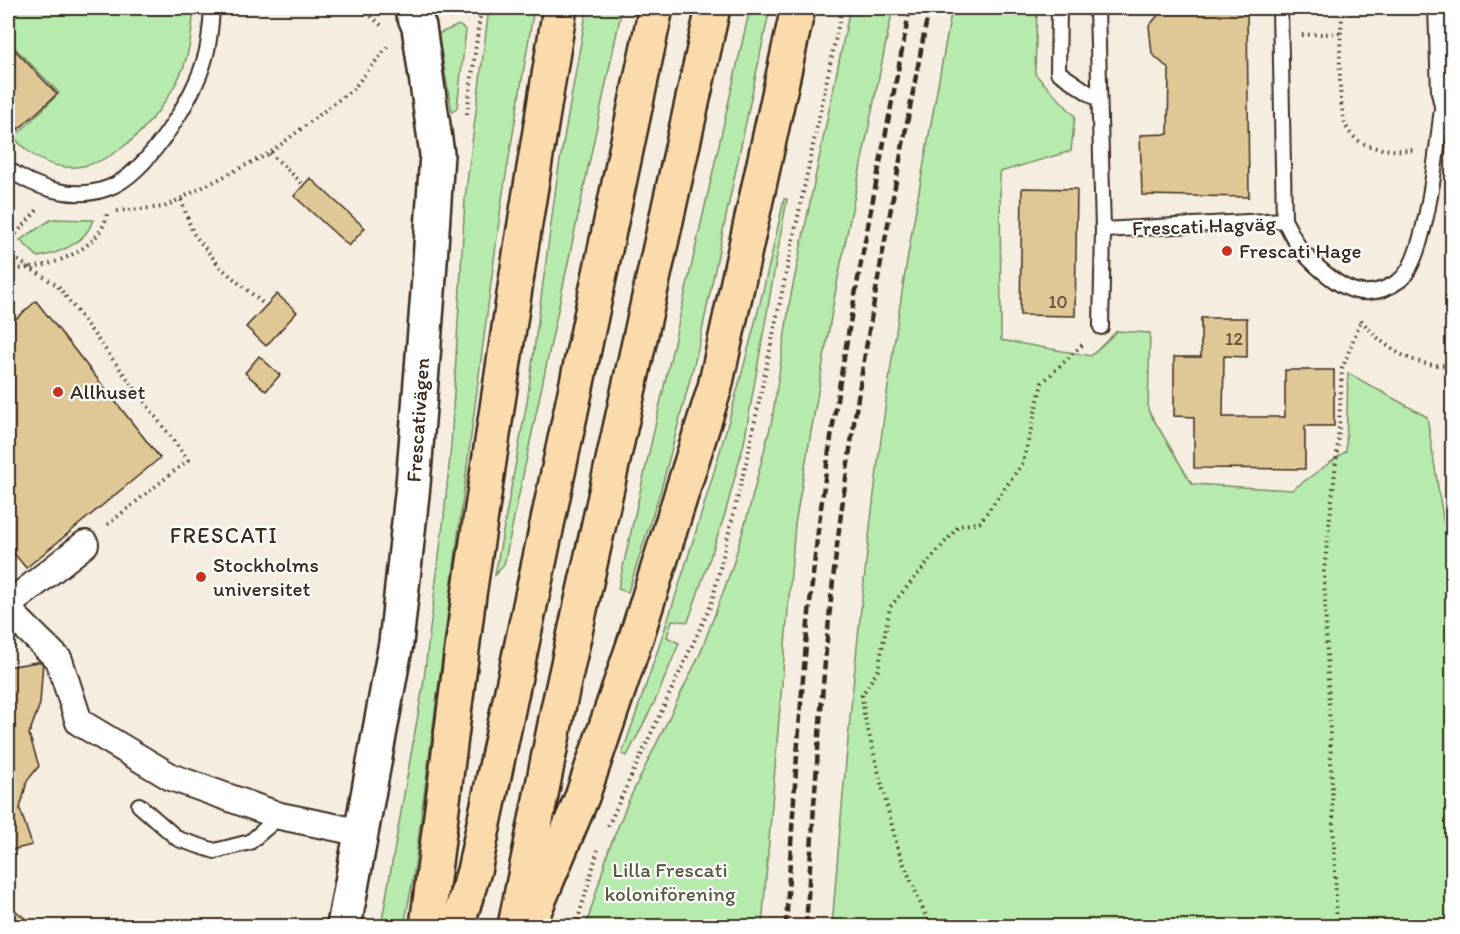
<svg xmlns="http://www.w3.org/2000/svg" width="1460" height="934" viewBox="0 0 1460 934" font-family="Itim,sans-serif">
<rect width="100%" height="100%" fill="#f5eee0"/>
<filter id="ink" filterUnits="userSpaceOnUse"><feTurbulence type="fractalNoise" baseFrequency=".0167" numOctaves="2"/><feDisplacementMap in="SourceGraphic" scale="12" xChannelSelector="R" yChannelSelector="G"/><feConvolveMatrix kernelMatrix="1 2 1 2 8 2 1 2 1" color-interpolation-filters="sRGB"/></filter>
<g filter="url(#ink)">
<g fill="#b7ebad" stroke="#798a66" stroke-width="1.5">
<path d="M8 8H194C192 28 191 46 184 66 162 121 92 201 29 152 18 143 7 132 8 119L20 132 59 93 15 48 8 54Z"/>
<polygon points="489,8 534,8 502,199 413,879 404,926 381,926 423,686 444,516 451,446 465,199"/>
<polygon points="587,8 622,8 504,565 495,575 527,402 558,172"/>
<polygon points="750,8 770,8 699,345 662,486 628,592 618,589"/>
<polygon points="850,8 893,8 837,283 795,524 762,926 586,926 609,849 628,802 700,654 732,568 749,510 772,420 790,300"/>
<path d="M952 8H1037L1035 74 1075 116 1071 151 1000 172 1001 340 1091 356 1117 331 1150 333 1148 410 1192 484 1292 490 1346 451 1348 373 1427 417 1452 576V926H832C849 714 869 502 902 292 917 197 935 102 952 8Z"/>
<polygon points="459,25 466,30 457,108 452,112 438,34"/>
<path d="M784 199H787L744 443 725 514 688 622 672 620 667 637 679 643 657 697 627 756 622 754C686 573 744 387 784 199Z"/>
<path d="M52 219 93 220C86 243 60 253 38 257L20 240Z"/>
</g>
<g fill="#dfc796" stroke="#3b2a1e" stroke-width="1.5">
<polygon points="1164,8 1247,8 1249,197 1142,195 1140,135 1168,134 1169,69 1152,54 1149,26"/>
<polygon points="14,49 57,94 19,129 8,117 8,55"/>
<polygon points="310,178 365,228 349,246 294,196"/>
<polygon points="1022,188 1077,189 1075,316 1020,315"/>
<polygon points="277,294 297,312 266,346 246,327"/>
<polygon points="36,301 160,458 26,568 8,546 8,326"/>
<polygon points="1201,318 1247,318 1247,357 1224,356 1223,417 1285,417 1285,370 1334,370 1334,426 1305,426 1305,469 1194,468 1194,417 1174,416 1174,357 1201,357"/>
<polygon points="259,356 280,375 266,391 245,373"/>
<polygon points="43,661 40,704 29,734 39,766 27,781 20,809 32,845 8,851 8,667"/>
<polygon points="8,904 28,921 31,926 8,926"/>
</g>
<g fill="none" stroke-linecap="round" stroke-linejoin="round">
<defs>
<g id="service">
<polyline points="1059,8 1058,72 1099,100"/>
<polyline points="1097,8 1103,230 1101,327"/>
<polyline points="1280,8 1284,220"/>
<path d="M8 169C35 188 74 201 108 188 147 174 195 97 205 58 210 42 211 24 212 8"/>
<path d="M1103 230 1284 220C1290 230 1295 243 1302 251 1315 266 1342 291 1362 292 1376 293 1388 289 1400 280 1427 259 1437 145 1442 109"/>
<polyline points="139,805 178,839 215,851 250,842 280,816"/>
</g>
<g id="minor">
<polyline points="1442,8 1445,92 1452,123"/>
<polyline points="8,605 85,544"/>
<polyline points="8,610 59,660 79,722 171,777 280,816 363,833"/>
</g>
<polyline id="tertiary" points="344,926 396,643 413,485 428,292 437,154 419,27 411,8"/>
<g id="primary">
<polyline points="427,926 469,595 521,248 560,8"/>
<polyline points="528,926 582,797 636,638 715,387 798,8"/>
</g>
<g id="motorway">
<polyline points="457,926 474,871 656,8"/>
<polyline points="515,926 558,709 713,8"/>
</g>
</defs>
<use href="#service" stroke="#3b2a1e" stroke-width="18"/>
<use href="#minor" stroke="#3b2a1e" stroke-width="30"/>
<use href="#tertiary" stroke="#3b2a1e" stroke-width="38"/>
<use href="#primary" stroke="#3b2a1e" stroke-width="38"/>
<use href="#motorway" stroke="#3b2a1e" stroke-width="38"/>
<g stroke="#3b2a1e" stroke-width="4" stroke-dasharray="1.5 4.5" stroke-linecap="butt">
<polyline points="362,8 381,25"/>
<path d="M1343 8C1340 32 1336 107 1347 128 1359 151 1392 151 1414 150"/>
<polyline points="450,17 474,8"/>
<polyline points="1302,35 1340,33"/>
<polyline points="467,114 481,8"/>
<polyline points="270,153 304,185"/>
<polyline points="181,200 193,233 221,268 266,306"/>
<polyline points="117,211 164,207 270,153 354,88 389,45"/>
<polyline points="8,243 39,208"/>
<polyline points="8,254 58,286 188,460 106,526"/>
<path d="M8 268C40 273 103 251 107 213"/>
<path d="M1361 320C1385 349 1414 368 1452 365"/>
<polyline points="608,826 711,605 746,463 842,8"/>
<polyline points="576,926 598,850"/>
<polyline points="927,926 928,921 898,850 864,714 862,695 878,670 890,607 959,526 980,522 1023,463 1042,383 1085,342"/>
<polyline points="1337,926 1324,571 1338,444 1342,369 1361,320"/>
</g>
<use href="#service" stroke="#fff" stroke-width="14"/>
<use href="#minor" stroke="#fff" stroke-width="26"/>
<use href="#tertiary" stroke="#fff" stroke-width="33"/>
<use href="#primary" stroke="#fcdcac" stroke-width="33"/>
<use href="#motorway" stroke="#fcdcac" stroke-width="33"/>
<g stroke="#3b2a1e" stroke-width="4.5" stroke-dasharray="9 4.5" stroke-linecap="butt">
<path d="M786 926C794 795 802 663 818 531 840 355 877 182 910 8"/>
<path d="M806 926C816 779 824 631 845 485 867 325 899 166 929 8"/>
</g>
</g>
</g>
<g fill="#c8321e" stroke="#fff" stroke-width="2">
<circle cx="1227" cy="251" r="6"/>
<circle cx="58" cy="392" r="6"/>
<circle cx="201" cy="577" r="6"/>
</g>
<g text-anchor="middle" stroke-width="4.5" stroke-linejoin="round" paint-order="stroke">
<g font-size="18" fill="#64513c">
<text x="1058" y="308">10</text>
<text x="1234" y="345">12</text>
</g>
<g font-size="21" fill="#3b2a1e" stroke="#fff">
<text transform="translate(1204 226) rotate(-2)" y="7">Frescati Hagväg</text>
<text transform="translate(418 420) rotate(-86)" y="7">Frescativägen</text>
</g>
<g font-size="21" fill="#3b2a1e" stroke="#fff" text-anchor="start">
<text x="1239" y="258">Frescati Hage</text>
<text x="70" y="399">Allhuset</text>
<text x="213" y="572">Stockholms<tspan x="213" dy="24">universitet</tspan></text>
</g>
<g font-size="21" fill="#5a5a42" stroke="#fff">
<text x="670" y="877">Lilla Frescati<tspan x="670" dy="24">koloniförening</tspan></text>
</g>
<g font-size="22" letter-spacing="1.5" fill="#3b2a1e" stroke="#fff">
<text x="224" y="543">FRESCATI</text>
</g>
</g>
<rect width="1460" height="934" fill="none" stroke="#fff" stroke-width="30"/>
<rect x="15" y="15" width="1430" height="904" fill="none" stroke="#3b2a1e" stroke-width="2" filter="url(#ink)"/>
</svg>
